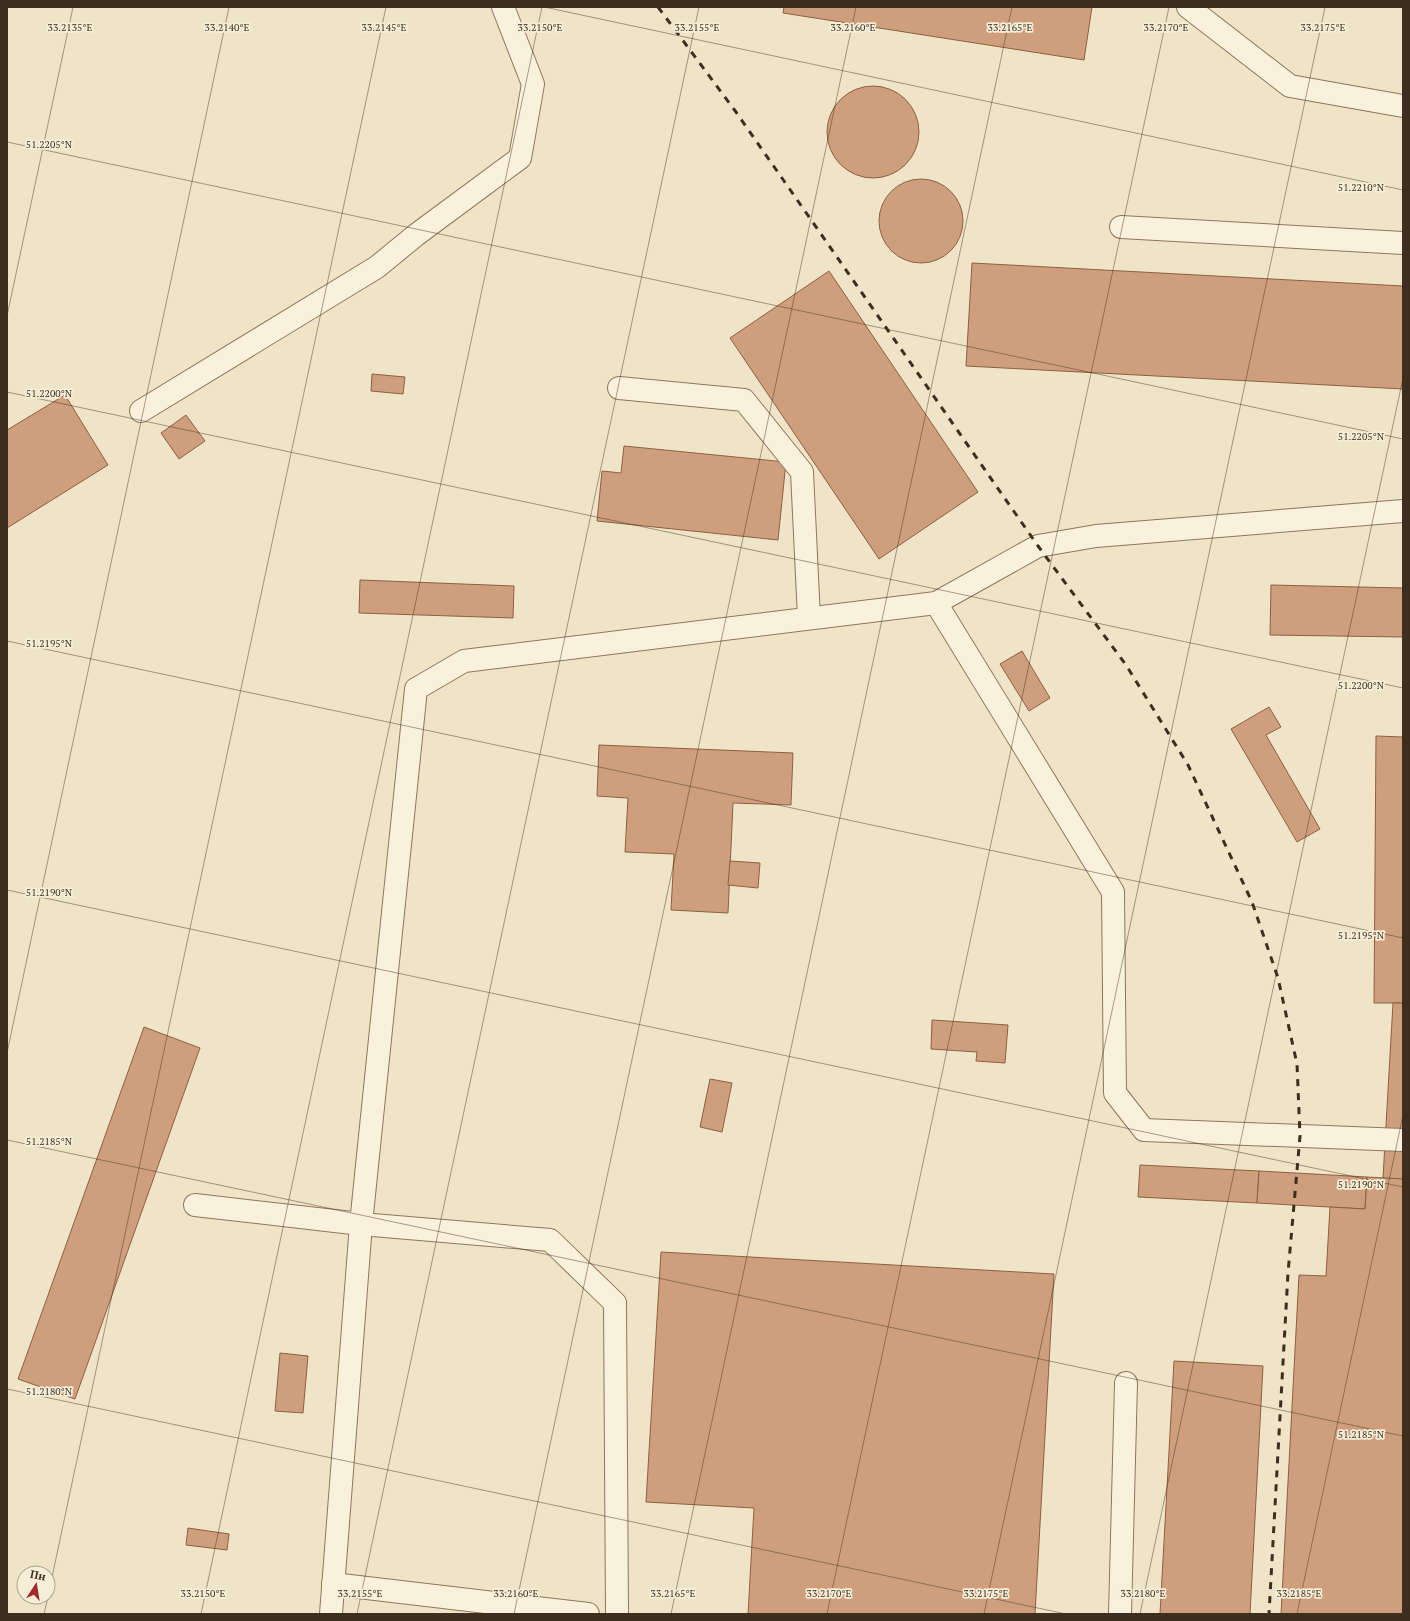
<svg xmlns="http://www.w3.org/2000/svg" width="1410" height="1621" viewBox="0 0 1410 1621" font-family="'PT Serif',serif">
<rect width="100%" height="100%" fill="#f0e4c8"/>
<g fill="#cf9f7d" stroke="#8d5f41">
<polygon points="784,7 1092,7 1084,60 783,13"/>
<circle cx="873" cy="132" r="46"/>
<circle cx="921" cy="221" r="42"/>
<polygon points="972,263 1403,286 1403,389 966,366"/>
<polygon points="829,271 978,492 879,559 730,338"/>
<polygon points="372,374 405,377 403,394 371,391"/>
<polygon points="65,395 108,465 7,528 7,430"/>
<polygon points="186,415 205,441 179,459 161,433"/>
<polygon points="624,446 786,462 778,540 597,521 602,471 621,473"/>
<polygon points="360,580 514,586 513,618 359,613"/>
<polygon points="1271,585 1403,588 1403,637 1270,635"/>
<polygon points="1022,651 1050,698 1029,711 1000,664"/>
<polygon points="1269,707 1281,727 1266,735 1320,829 1297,842 1231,729"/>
<polygon points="1376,736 1403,737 1403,1003 1374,1003"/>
<polygon points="599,745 793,753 791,805 733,803 728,913 671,910 674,854 625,852 628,798 597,796"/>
<polygon points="730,861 760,863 758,888 728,885"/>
<polygon points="1393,1003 1403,1003 1403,1179 1383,1178"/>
<polygon points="932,1020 1008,1025 1005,1063 976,1061 977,1052 931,1049"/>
<polygon points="144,1027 200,1048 75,1399 18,1379"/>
<polygon points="710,1079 732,1083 722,1132 700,1127"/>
<polygon points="1140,1165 1259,1171 1257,1203 1138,1197"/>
<polygon points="1259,1171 1367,1177 1365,1209 1257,1203"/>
<polygon points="1367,1177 1403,1179 1403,1614 1281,1614 1299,1275 1326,1276 1330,1207 1365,1209"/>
<polygon points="661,1252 1054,1274 1035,1614 748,1614 754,1508 646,1502"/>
<polygon points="280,1353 308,1356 303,1413 275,1411"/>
<polygon points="1174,1361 1263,1366 1250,1614 1160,1614"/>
<polygon points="188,1528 229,1534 227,1550 186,1545"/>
</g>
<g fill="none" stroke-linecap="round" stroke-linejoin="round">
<defs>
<g id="minor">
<polyline points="1188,7 1290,86 1403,106"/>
<polyline points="1121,227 1403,243"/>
<polyline points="619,388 744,400 802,472 809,618"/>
<polyline points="141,411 377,267 416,235 520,158 533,84 503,7"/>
<polyline points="936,603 1113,892 1115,1093 1144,1130 1403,1140"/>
<polyline points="195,1205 361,1224 550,1240 615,1303 617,1614"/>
<polyline points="333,1584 588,1614"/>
<polyline points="331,1614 361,1224 416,689 464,661 936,603 1038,546 1096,536 1403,511"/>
<polyline points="1120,1614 1126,1383"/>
</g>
</defs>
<use href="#minor" stroke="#8d765c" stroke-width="24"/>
<use href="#minor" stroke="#faf1dc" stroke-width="22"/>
<polyline stroke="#3d2e20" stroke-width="3" stroke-dasharray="7 7" stroke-linecap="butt" points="658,7 736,112 1038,546 1126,665 1188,765 1252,902 1278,978 1297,1064 1300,1136 1288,1273 1269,1614"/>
</g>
<path fill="none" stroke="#3d2e20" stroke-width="1" stroke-opacity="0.45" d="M544 7 1403 190M7 142 1403 439M7 316 73 7M7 392 1403 688M7 641 1403 938M7 890 1403 1187M7 1053 229 7M7 1140 1403 1436M7 1389 1066 1614M48 1596 386 7M44 1614 48 1597M201 1614 542 7M357 1614 699 7M514 1614 856 7M671 1614 1012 7M827 1614 1169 7M984 1614 1325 7M1140 1614 1403 378M1297 1614 1403 1115"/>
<g font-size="10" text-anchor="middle" fill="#3d2e20" stroke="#f7eed8" stroke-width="3.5" stroke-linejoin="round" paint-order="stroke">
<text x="70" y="31">33.2135°E</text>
<text x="227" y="31">33.2140°E</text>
<text x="384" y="31">33.2145°E</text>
<text x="540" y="31">33.2150°E</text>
<text x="697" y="31">33.2155°E</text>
<text x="853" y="31">33.2160°E</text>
<text x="1010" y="31">33.2165°E</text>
<text x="1166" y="31">33.2170°E</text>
<text x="1323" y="31">33.2175°E</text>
<text x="49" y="148">51.2205°N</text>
<text x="1361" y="191">51.2210°N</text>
<text x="49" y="397">51.2200°N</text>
<text x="1361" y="440">51.2205°N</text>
<text x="49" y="647">51.2195°N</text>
<text x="1361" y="689">51.2200°N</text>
<text x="49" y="896">51.2190°N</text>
<text x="1361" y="939">51.2195°N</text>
<text x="49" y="1145">51.2185°N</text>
<text x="1361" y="1188">51.2190°N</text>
<text x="49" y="1395">51.2180°N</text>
<text x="1361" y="1438">51.2185°N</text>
<text x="203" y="1597">33.2150°E</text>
<text x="360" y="1597">33.2155°E</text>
<text x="516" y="1597">33.2160°E</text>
<text x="673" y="1597">33.2165°E</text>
<text x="829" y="1597">33.2170°E</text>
<text x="986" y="1597">33.2175°E</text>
<text x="1143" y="1597">33.2180°E</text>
<text x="1299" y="1597">33.2185°E</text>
</g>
<rect width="1410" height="1621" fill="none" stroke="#3d2e20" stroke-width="16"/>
<g transform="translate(36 1585) rotate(12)"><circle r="19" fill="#f7eed8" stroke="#ada18e"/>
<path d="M0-3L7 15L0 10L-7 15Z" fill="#9e2a2b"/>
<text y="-6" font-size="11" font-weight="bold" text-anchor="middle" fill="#3d2e20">Пн</text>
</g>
</svg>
